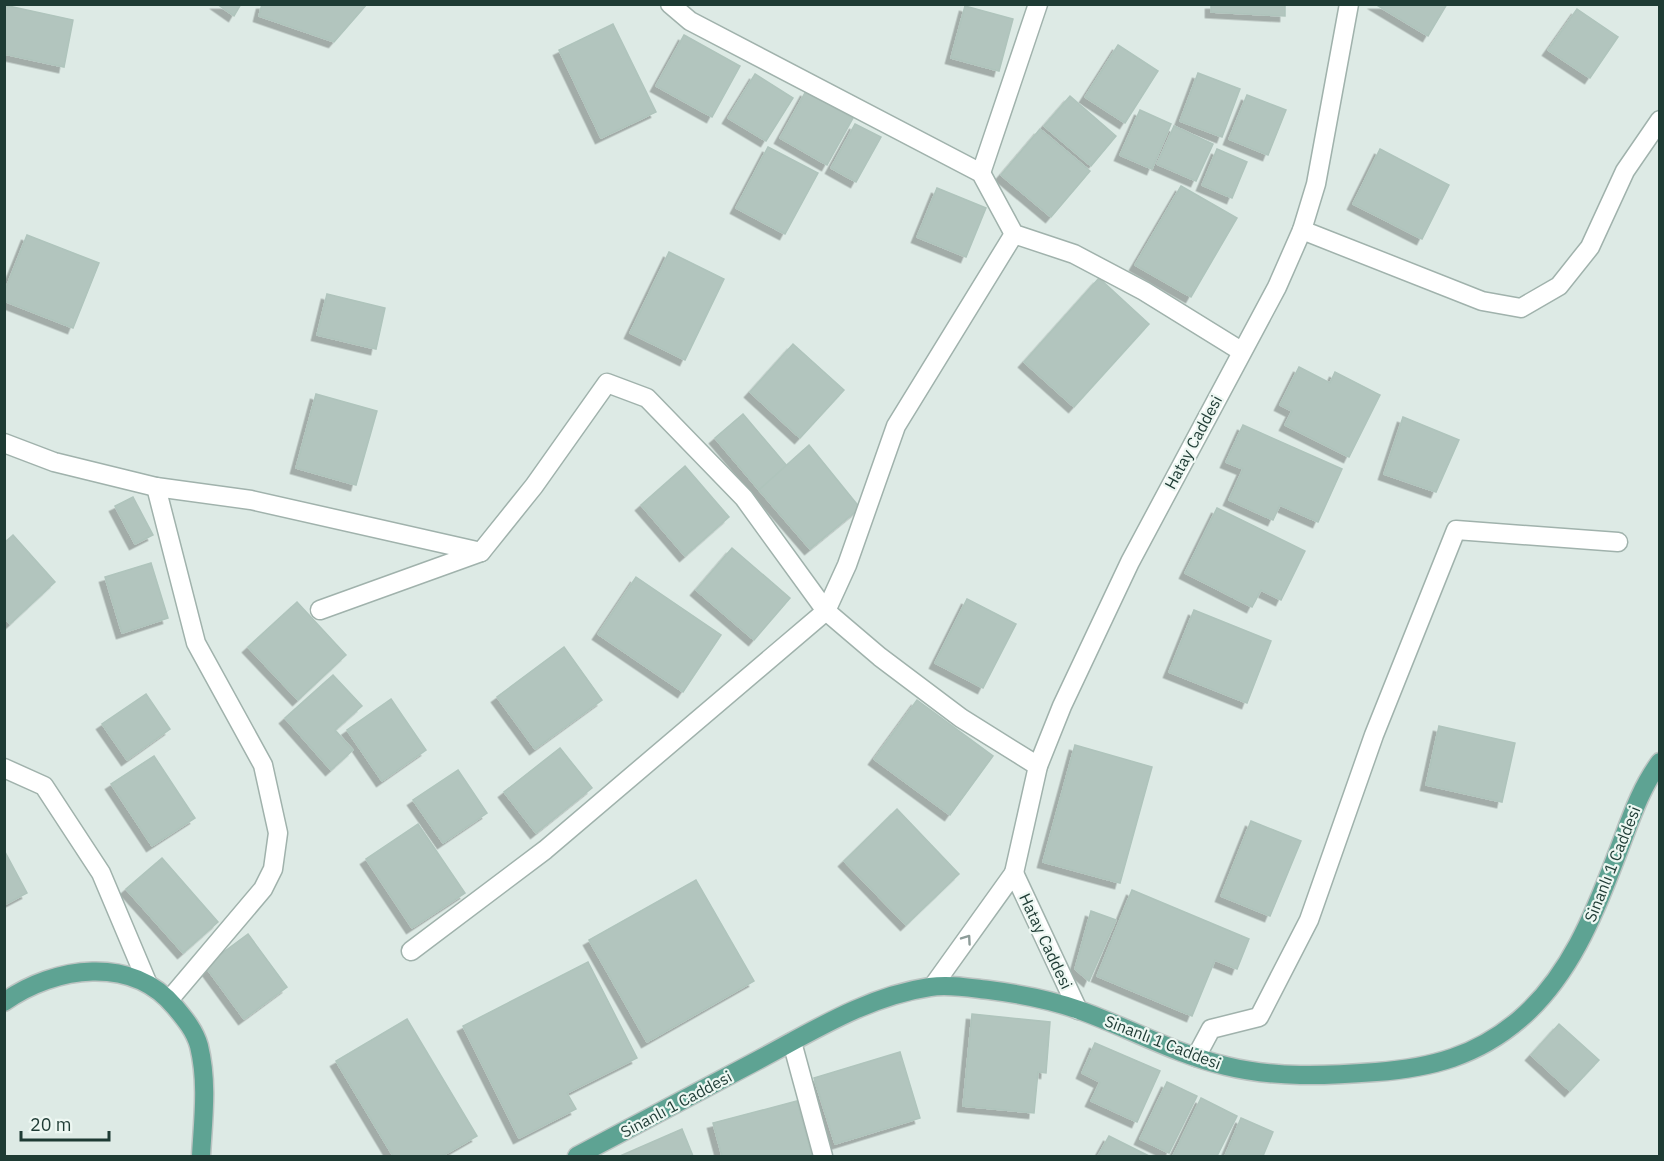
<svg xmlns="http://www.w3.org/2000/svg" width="1664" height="1161" viewBox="0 0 1664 1161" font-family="'IBM Plex Sans',sans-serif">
<defs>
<filter id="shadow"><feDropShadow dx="-5.5" dy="5.5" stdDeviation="0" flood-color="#0004"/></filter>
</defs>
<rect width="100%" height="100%" fill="#ddeae5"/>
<g fill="#b2c5be" stroke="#afc4bc" stroke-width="1.5" filter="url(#shadow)">
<polygon points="217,4 241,4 234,16"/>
<polygon points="262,4 367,4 334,42 259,16"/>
<polygon points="1211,4 1285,4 1285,16 1211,12"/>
<polygon points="1375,4 1447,4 1428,36"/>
<polygon points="4,5 73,20 64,67 4,54"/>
<polygon points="965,6 1013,19 999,71 951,58"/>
<polygon points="1577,9 1618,37 1590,78 1548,50"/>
<polygon points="613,24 656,112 601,138 559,50"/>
<polygon points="684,35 740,66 712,117 656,86"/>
<polygon points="1118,45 1158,71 1125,123 1085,97"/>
<polygon points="1198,73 1240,89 1222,137 1180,121"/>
<polygon points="755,74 793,98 766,141 728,118"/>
<polygon points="806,91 853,118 827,165 780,138"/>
<polygon points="1247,95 1286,110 1268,155 1229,139"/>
<polygon points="1070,96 1116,136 1091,166 1044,126"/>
<polygon points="1140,110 1171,124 1152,169 1120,155"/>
<polygon points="855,124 881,137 856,182 831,168"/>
<polygon points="1174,126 1213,144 1196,181 1157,164"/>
<polygon points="1040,129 1090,171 1051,217 1001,175"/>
<polygon points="768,147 818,173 785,234 736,208"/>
<polygon points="1217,149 1247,162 1232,198 1202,185"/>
<polygon points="1380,149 1449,185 1422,239 1353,204"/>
<polygon points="1181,186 1237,218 1191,297 1135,265"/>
<polygon points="937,188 986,208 966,257 917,237"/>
<polygon points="27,235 99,263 73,328 4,301 4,293"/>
<polygon points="669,252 724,279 685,360 630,333"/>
<polygon points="1099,278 1149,324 1074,407 1024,362"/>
<polygon points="327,294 385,308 376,349 317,335"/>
<polygon points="793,344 844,390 800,438 750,392"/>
<polygon points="1299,367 1330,383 1335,372 1380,395 1349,457 1285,425 1292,411 1280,405"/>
<polygon points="316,394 377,411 356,485 296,468"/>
<polygon points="743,414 787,466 759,490 715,438"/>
<polygon points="1403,417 1459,440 1436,492 1384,474"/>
<polygon points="1243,425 1342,469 1318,522 1280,505 1273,520 1229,500 1243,469 1226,462"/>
<polygon points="809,445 860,508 810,549 759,490"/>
<polygon points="685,466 729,517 685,556 641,505"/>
<polygon points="133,497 153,535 135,544 115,506"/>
<polygon points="1217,508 1305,551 1281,600 1261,590 1252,607 1185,573"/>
<polygon points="13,535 55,582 10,624 4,618 4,543"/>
<polygon points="732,548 790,598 754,640 696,590"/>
<polygon points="151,563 168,618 122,633 105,577"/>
<polygon points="636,577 721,635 683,692 598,634"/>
<polygon points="967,599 1016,624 983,688 935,663"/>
<polygon points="297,602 346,655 298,700 248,647"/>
<polygon points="1194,610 1271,641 1247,703 1169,672"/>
<polygon points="564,647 602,700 535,749 497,697"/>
<polygon points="333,675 362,706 335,730 353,750 331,770 285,718"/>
<polygon points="146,694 170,729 127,760 102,724"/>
<polygon points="391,699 426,750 382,781 347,730"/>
<polygon points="917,700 993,756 950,815 874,759"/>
<polygon points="1439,726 1515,743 1502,802 1426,785"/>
<polygon points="1075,745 1152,767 1120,883 1043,862"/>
<polygon points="560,748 592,788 536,833 504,792"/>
<polygon points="154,756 195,818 152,846 111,784"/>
<polygon points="458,770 487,813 443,843 413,800"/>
<polygon points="897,809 959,874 906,925 844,861"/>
<polygon points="1251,821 1301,841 1270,916 1221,896"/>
<polygon points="418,824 465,893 412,928 366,859"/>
<polygon points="4,850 27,893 4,905"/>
<polygon points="162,858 218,922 183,953 126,889"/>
<polygon points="696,880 754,981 647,1042 589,940"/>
<polygon points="1132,890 1249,939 1237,969 1215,960 1192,1016 1097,976"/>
<polygon points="1091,911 1116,920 1089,981 1075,969"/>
<polygon points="248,934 287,987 244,1019 205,966"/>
<polygon points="588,962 637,1058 567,1093 576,1109 519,1138 463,1026"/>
<polygon points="972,1014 1050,1022 1046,1073 1038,1072 1034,1113 963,1106"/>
<polygon points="407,1019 477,1136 442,1156 393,1156 336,1061"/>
<polygon points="1559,1024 1599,1060 1570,1091 1531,1055"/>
<polygon points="1095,1043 1160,1071 1137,1122 1091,1101 1100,1082 1082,1073"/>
<polygon points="900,1052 920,1118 835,1144 814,1078"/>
<polygon points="1167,1082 1197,1096 1169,1153 1140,1139"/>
<polygon points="1201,1098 1237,1116 1217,1156 1173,1156"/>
<polygon points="797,1101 812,1156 722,1156 713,1123"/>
<polygon points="1241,1118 1273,1132 1263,1156 1225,1156"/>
<polygon points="682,1129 693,1156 620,1156"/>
<polygon points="1109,1136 1149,1156 1098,1156"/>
</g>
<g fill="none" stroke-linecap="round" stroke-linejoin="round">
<defs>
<g id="minor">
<polyline points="670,4 690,21 981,173 1014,234 1074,254 1144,291 1241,351"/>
<polyline points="981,173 1038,4"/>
<polyline points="1302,230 1482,301 1521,308 1559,286 1590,247 1625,171 1660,120"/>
<polyline points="4,443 54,462 156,487 251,500 481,552 534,486 607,383 647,398 744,498 826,611 880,657 961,718 1038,766"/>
<polyline points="156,487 196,643 263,765 278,833 273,869 263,889 169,1000"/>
<polyline points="320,610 481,552"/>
<polyline points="4,768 44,786 101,873 147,982"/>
<polyline points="1014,873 1038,766 1062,706 1130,562 1277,287 1302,230 1316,184 1349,4"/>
<polyline points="411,951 545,850 826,611 847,565 896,426 1014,234"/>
<polyline points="933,986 1014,873 1078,1010"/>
<polyline points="792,1042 823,1156"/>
<polyline points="1196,1057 1211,1029 1259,1017 1309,920 1374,735 1456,530 1618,542"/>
</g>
<g id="major">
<path d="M4 1002C55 966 132 955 175 1007 185 1019 195 1031 199 1046 208 1083 203 1120 201 1156"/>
<path d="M577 1156C638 1124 700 1091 762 1058 816 1029 869 996 930 987 949 984 971 988 989 990 1020 994 1049 999 1079 1010 1127 1027 1175 1054 1226 1066 1274 1078 1326 1076 1376 1072 1431 1068 1477 1056 1520 1019 1569 977 1594 915 1616 857 1629 824 1639 790 1660 762"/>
</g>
</defs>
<use href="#minor" stroke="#a0b2ac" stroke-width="21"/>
<use href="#major" stroke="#bcc4c2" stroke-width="21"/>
<use href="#minor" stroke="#fff" stroke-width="18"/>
<use href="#major" stroke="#5ea393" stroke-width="18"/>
</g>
<defs><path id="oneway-chevron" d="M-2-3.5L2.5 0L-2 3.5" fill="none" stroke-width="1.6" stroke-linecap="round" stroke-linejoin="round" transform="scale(1.5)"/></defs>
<use stroke="#8e9d9a" href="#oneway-chevron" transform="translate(967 939) rotate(-55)"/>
<g text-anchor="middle" stroke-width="4.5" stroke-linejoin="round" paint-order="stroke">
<g font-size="16" fill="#1e3b34" stroke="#edf7f2">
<text transform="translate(1193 442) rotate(-62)" y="6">Hatay Caddesi</text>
<text transform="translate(1612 864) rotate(-68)" y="6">Sinanlı 1 Caddesi</text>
<text transform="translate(1046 941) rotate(65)" y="6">Hatay Caddesi</text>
<text transform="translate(1163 1042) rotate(21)" y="6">Sinanlı 1 Caddesi</text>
<text transform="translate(676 1104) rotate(-28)" y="6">Sinanlı 1 Caddesi</text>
</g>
</g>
<rect width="1664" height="1161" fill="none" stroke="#1e3b34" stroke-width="12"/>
<path d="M21 1131v9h88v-9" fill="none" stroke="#1e3b34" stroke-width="3"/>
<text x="30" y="1131" font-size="18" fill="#1e3b34" stroke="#edf7f2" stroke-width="4.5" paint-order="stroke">20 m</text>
</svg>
